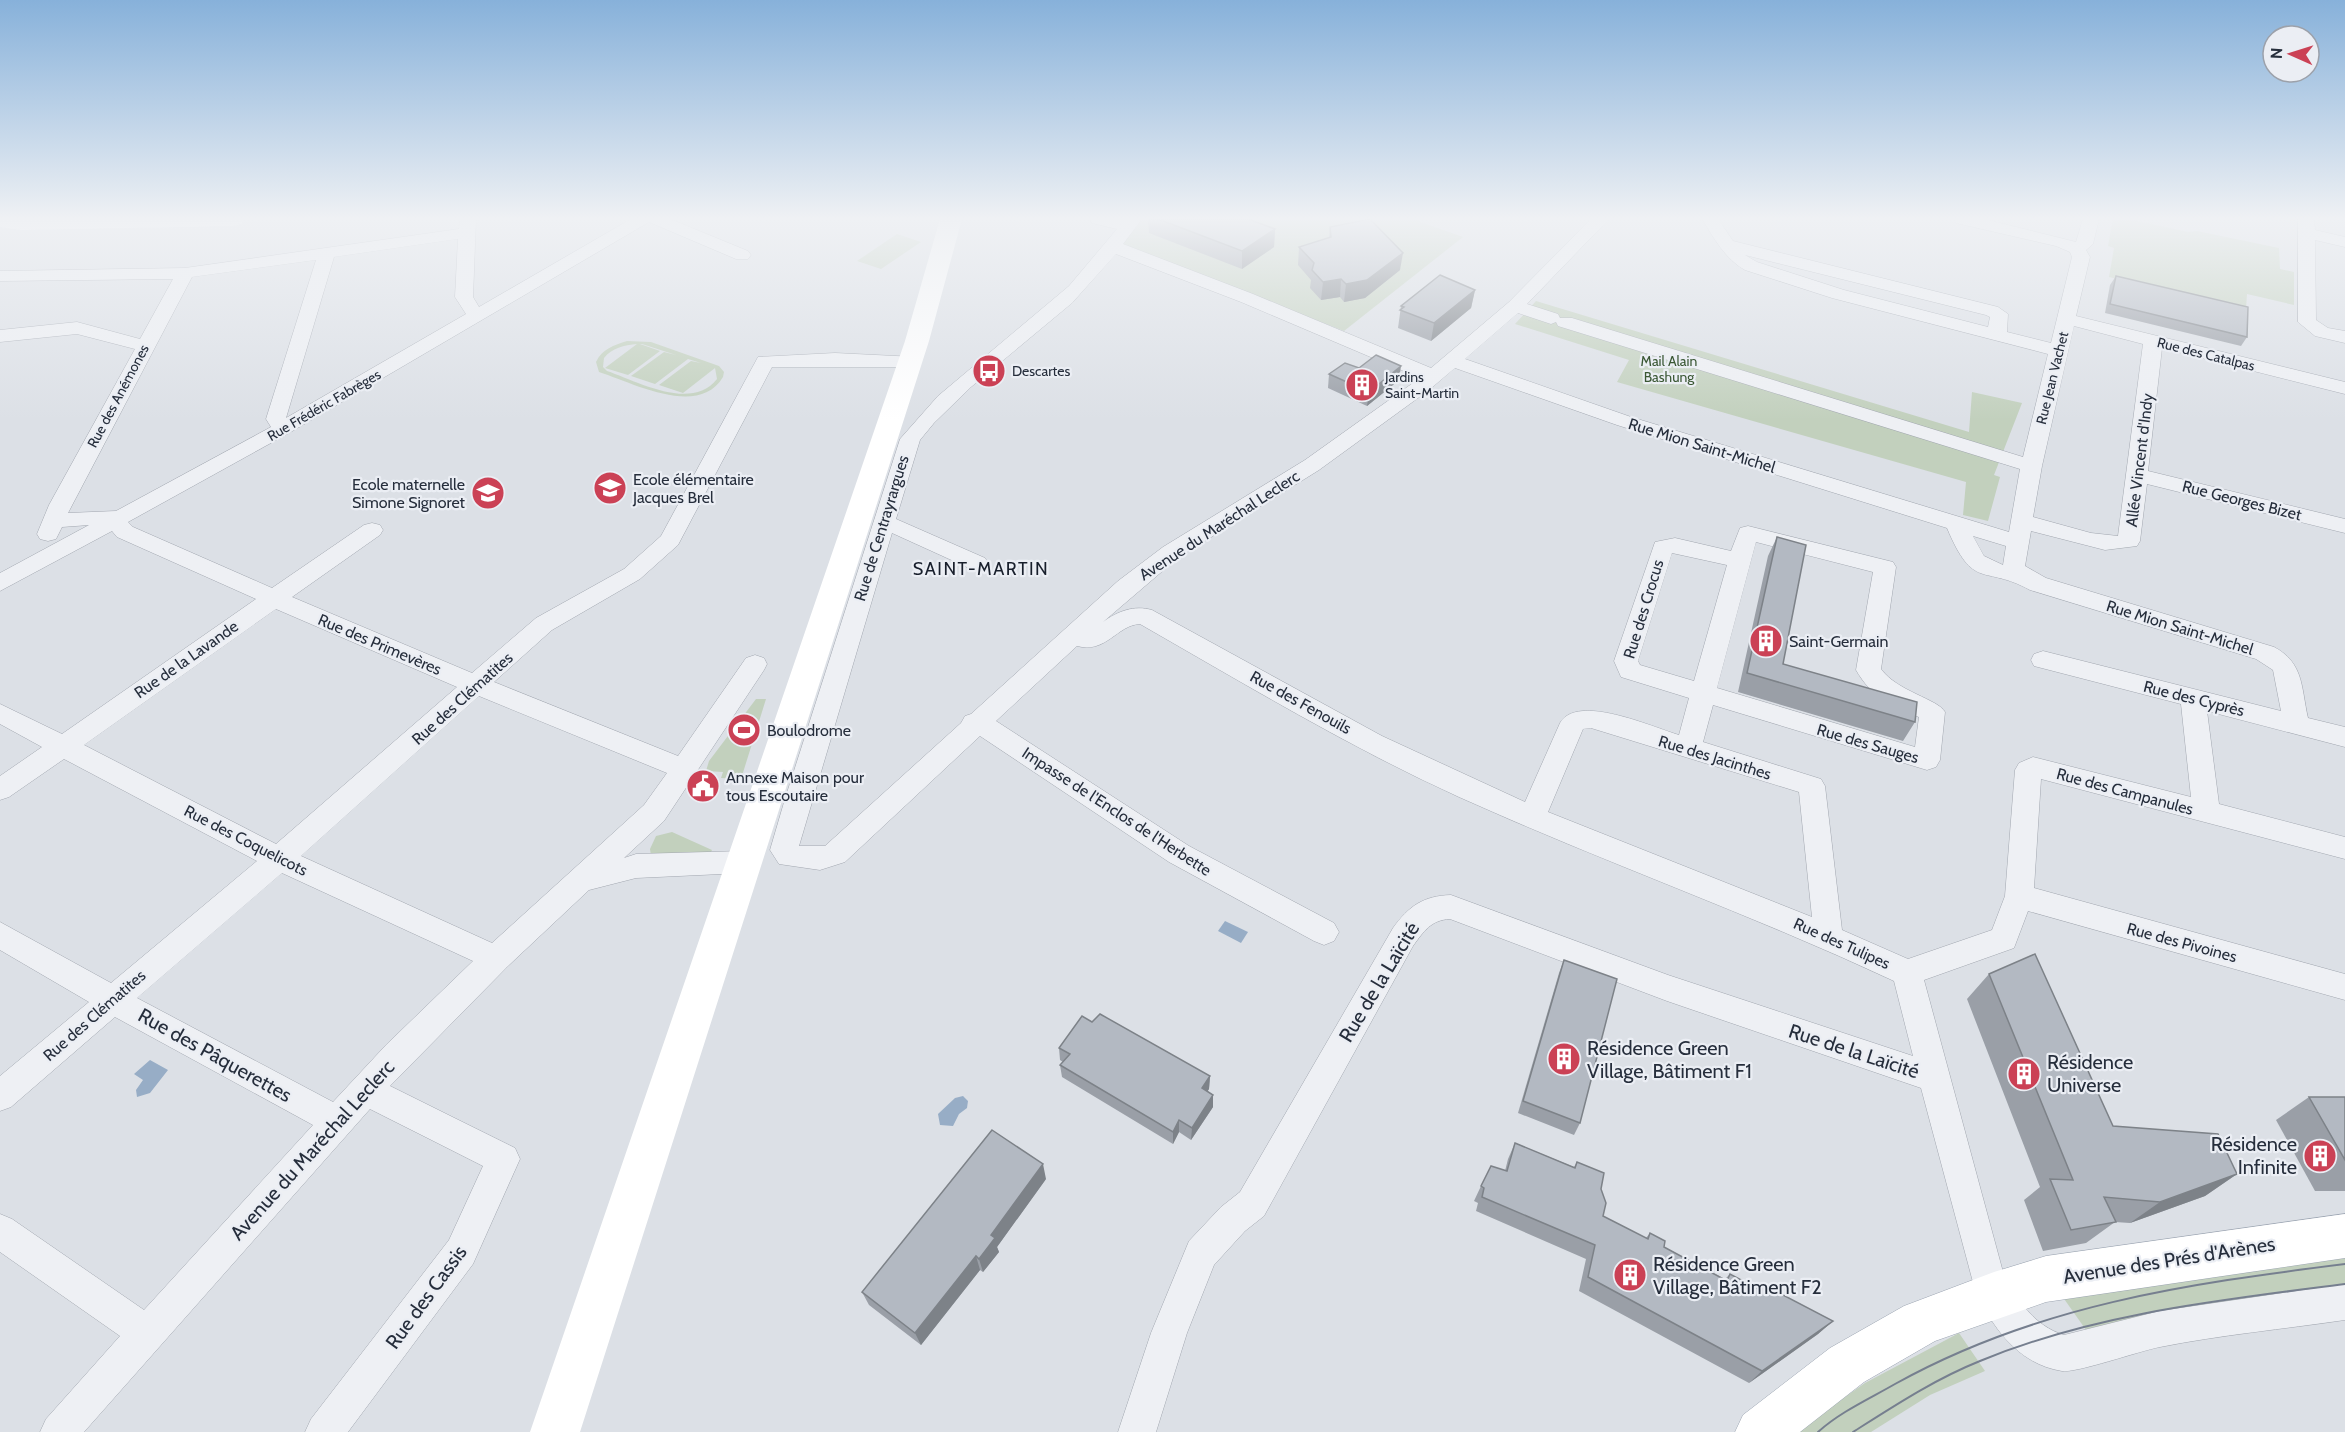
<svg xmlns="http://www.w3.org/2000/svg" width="2345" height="1432" viewBox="0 0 2345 1432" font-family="Cabin,sans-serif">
<rect width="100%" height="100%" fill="#dce0e6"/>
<g fill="#c2d0bd" fill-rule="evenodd">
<polygon points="1142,219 1412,219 1463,237 1344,331 1121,244"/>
<polygon points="2113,219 2128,219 2188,232 2197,231 2279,248 2280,269 2294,272 2294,305 2247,294 2246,309 2109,277 2114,248 2108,246"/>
<polygon points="897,234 921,242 881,269 857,261"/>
<polygon points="1536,301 1969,432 1972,392 2022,403 1994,475 2000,477 1988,521 1963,515 1966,482 1617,382 1629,360 1515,324"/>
<path d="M627 341 651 342 719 366 724 372 723 377C699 418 633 383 599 372L596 362C602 349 614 345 627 341ZM637 344 605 368 628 375 660 351 640 344H642L676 355 664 352 631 376 655 384 688 359 701 363 691 361 659 385 683 393 715 368 717 379C691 412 637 381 607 371L603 367 604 358C612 348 624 345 637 344Z"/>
<polygon points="756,699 766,699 741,779 721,778 723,772 706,771 709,761"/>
<polygon points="672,832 712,850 707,860 651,856 650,849 656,836"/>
<polygon points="2345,1254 2345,1294 2091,1337 2062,1296"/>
<polygon points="1959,1333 1985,1371 1930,1395 1871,1432 1795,1432 1865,1383"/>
</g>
<g fill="#97adc6">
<polygon points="1225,921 1248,932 1241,943 1218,931"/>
<polygon points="150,1060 168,1070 150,1093 137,1097 136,1090 143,1080 134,1074"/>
<polygon points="963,1096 968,1101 967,1108 959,1114 953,1126 940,1125 938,1114 955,1098"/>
</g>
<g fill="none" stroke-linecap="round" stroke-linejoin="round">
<defs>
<g id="street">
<path d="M460 219H476L473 297 479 307 631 219H670L748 251 751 255 748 259H736L649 222 289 433 128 522 133 527 272 588 364 525 372 523 380 525 383 530 380 535 292 597 472 673 536 618 624 569 661 536 758 357 835 353 916 357 919 361 909 367H772L678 545 640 579 552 630 494 682 678 756 746 658 755 655 764 658 767 664 764 670 664 821 624 858 636 854 743 851 753 854 757 862 753 870 743 873 636 878 589 890 507 967 390 1086 515 1148 520 1159 473 1264 348 1432H305L311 1419 449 1240 483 1166 370 1109 84 1432H40L46 1419 120 1336 0 1252V1214L12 1219 144 1310 313 1125 115 1017 11 1107 0 1111V1076L89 1002 0 950V922L111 983 257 861 64 759 9 797 0 800V776L42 747 0 724V704L62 734 256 599 117 537 112 531 0 591V573L89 525 62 527 56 539 48 541 40 539 37 534 49 505 135 349 77 334 0 342V330L77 322 140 339 173 279 0 281V271L185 268 459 229ZM458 239 455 297 466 314 286 418 334 257ZM316 260 266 419 271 427 116 511 68 513 192 277ZM276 609 457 687 276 844 84 745ZM479 696 667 773 644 805 492 943 301 856ZM282 873 473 961 386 1045 333 1102 137 998Z"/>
<path d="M1090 219H1142L1123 244 1253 294 1431 368 1509 302 1591 219H1609L1527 304 1558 314 1560 318H1572L2023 457 2048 354 1832 298 1745 270C1725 259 1714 238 1702 219H1718L1733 241 1998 307 2008 314 2007 332 2051 343 2072 257 2070 252 2056 246 1956 223 1954 219H1984L2076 242 2083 219H2099L2093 244 2086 250 2090 257 2076 316 2345 382V394L2162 348 2148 471 2345 519V533L2147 484 2140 541 2137 546 2105 550 2031 531 2025 566 2046 578 2274 647C2304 663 2301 687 2308 718L2345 727V747L2207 711 2219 804 2345 837V859L2041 779 2034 888 2345 974V1000L2028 911 2014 948 1924 980 2003 1272C2016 1299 2034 1326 2064 1335L2160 1311 2345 1284V1320C2284 1329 2220 1335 2160 1347 2139 1351 2077 1373 2062 1371 2017 1364 1990 1325 1974 1286L1921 1088 1667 1001 1450 919C1431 920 1424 931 1413 946L1264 1216 1245 1231 1214 1265 1187 1333 1156 1432H1118L1151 1333 1189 1241 1221 1207 1240 1192 1393 928C1409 906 1423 896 1451 895L1668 975 1913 1056 1894 981C1751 914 1603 862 1459 797 1349 747 1245 684 1140 624 1117 625 1106 654 1077 646L996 721 1189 846 1334 923 1339 932 1334 941 1324 945 1314 941 1169 862 980 736 845 862 820 870 779 864 770 850 785 799 900 439 938 396 1069 286 1117 229 1092 223ZM1116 254 1241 302 1420 378 1305 460 1163 547 1118 581 971 714 965 716 961 723 825 846H799L892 533 969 568 977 571 985 568 988 563 985 558 896 519 920 440 934 423 971 387 1072 303ZM1745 255 1986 315 1990 317 1988 327 1844 290 1757 262ZM1518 313 1551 324 1556 322 1558 326 2020 469 2009 532 1631 417 1465 359ZM2074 326 2143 344 2118 536 2091 533 2033 517 2042 466ZM1455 368 1617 425 1947 528C1974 592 1983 564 2030 590L2256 659 2273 670 2281 711 2043 651 2034 654 2031 660 2034 666 2181 704 2191 797 2033 757 2019 763 2015 770 2005 896 1992 930 1908 959 1842 930 1825 786 1821 779 1703 742 1713 705 1927 770 1936 767 1940 760 1945 712C1938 699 1898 692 1881 669L1896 567 1893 562 1748 526 1740 528 1731 551 1675 538 1655 542 1614 661 1621 677 1689 698 1679 735C1652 727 1577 693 1560 723L1525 802 1382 736 1152 610C1134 605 1118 611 1103 622L1179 557 1319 470 1429 390ZM1973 536 2006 546 2003 565 1984 556ZM1756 542 1873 572 1856 670C1871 696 1891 708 1919 717L1915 747 1717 688ZM1672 553 1727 565 1694 681 1640 665 1638 661ZM1591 728 1799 792 1812 917 1548 812 1583 729Z"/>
<polygon points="2298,219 2314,219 2315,230 2345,237 2345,247 2315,240 2316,320 2328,328 2345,331 2345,343 2315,336 2298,322"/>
</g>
<polygon id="primary" points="2345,1214 2345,1258 2046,1302 1935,1341 1864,1382 1800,1432 1735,1432 1743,1415 1830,1348 1904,1306 1994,1272 2046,1256"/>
</defs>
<use href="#street" stroke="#a2a7b0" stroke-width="1"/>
<use href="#primary" stroke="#9ba4b1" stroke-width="1"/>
<use href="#street" fill="#eef0f4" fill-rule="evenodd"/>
<g fill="#fff" fill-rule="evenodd">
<polygon points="0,219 244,219 241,224 233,226 21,230 0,227"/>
<polygon points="940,219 962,219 929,341 580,1432 530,1432 905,341"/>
</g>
<use href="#primary" fill="#fff" fill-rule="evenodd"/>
<g stroke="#767f8f" stroke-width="2">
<path d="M1818 1432C1840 1412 1869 1399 1895 1384 2037 1305 2186 1284 2345 1264"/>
<path d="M1853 1432C1894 1406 1935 1379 1980 1361 2096 1313 2222 1300 2345 1284"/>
</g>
</g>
<g fill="#9a9fa7">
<polygon points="1148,219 1248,219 1275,229 1274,247 1242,269 1149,233"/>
<polygon points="1330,227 1400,270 1365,298 1344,302 1340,297 1321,300 1310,288 1311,280 1298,265 1299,247 1329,238"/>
<polygon points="2116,276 2247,337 2241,346 2105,313 2110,285"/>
<polygon points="1475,290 1471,308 1431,341 1398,328 1401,306"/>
<polygon points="1359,368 1399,380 1367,406 1328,388 1329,374"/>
<polygon points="1777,537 1783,664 1915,722 1903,741 1738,692 1768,556"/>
<polygon points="1564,960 1580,1123 1574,1135 1518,1113 1559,973"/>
<polygon points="1989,974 2113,1126 2237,1174 2205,1196 2130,1223 2115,1222 2086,1243 2043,1251 2024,1200 2040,1187 1967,999"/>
<polygon points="1092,1022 1210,1076 1209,1089 1207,1091 1213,1107 1191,1140 1179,1132 1173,1144 1062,1077 1060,1065 1063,1062 1060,1060 1059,1048"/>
<polygon points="2309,1097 2345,1097 2345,1191 2315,1191 2276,1120"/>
<polygon points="1515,1143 1574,1167 1577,1162 1601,1189 1603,1216 1646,1238 1650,1233 1664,1247 1725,1279 1730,1274 1758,1289 1833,1321 1818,1334 1749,1383 1579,1291 1586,1259 1476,1211 1478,1203 1474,1201 1481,1186 1505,1171 1508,1159"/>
<polygon points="1046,1179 997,1247 999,1252 983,1272 980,1270 921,1345 869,1305 862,1292"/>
</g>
<g fill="#7d8288">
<polygon points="1275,229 1274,247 1242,269 1242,251"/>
<polygon points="1403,253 1400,270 1365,298 1344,302 1346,284"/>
<polygon points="1341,279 1340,297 1321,300 1323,282"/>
<polygon points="1475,290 1471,308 1431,341 1434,323"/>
<polygon points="1401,366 1399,380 1367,406 1369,392"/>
<polygon points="1210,1076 1209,1089 1202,1100 1202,1088"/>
<polygon points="1213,1095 1213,1107 1191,1140 1192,1128"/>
<polygon points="1179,1120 1179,1132 1173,1144 1173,1132"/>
<polygon points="1043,1164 1046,1179 997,1247 999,1252 983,1272 979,1259 991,1235"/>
<polygon points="2237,1174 2205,1196 2130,1223 2160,1202"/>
<polygon points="976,1256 980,1270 921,1345 915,1333"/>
<polygon points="1833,1321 1818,1334 1749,1383 1762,1371"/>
</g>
<g fill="#b3b9c2" stroke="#7d8288" stroke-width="1.5">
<polygon points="1158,219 1248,219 1275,229 1242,251"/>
<polygon points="1370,219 1403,253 1367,280 1346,284 1341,279 1323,282 1312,270 1314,263 1299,247 1331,237 1330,227"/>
<polygon points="1440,275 1475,290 1434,323 1400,310 1404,307 1401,306"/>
<polygon points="2116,276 2248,307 2247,337 2110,304"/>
<polygon points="1376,355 1401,366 1369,392 1329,374 1345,363 1359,368"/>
<polygon points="1777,537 1806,545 1783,664 1917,702 1915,722 1747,673"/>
<polygon points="2035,954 2113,1126 2218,1134 2237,1174 2160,1202 2104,1197 2116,1222 2071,1230 2050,1179 2073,1180 1989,974"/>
<polygon points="1564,960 1617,979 1580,1123 1523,1101"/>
<polygon points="1100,1014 1210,1076 1202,1088 1213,1095 1192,1128 1179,1120 1173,1132 1060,1065 1070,1054 1059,1048 1082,1016 1092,1022"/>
<polygon points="2309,1097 2345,1097 2345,1160"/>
<polygon points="992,1130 1043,1164 991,1235 995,1238 979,1259 976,1256 915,1333 862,1292"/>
<polygon points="1515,1143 1575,1168 1577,1162 1604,1173 1601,1189 1606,1203 1603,1216 1648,1239 1650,1233 1665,1241 1664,1247 1727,1281 1730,1274 1758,1289 1764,1285 1833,1321 1762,1371 1588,1277 1595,1245 1482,1197 1484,1188 1481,1186 1491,1166 1507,1171"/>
</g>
<linearGradient id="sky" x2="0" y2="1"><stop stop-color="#87b1da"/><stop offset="0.52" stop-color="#eff1f4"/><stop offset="1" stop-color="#eff1f4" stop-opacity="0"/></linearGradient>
<rect width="2345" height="420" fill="url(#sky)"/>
<defs>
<symbol id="bus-disc" viewBox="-11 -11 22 22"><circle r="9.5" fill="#cb4155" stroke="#ebeef4"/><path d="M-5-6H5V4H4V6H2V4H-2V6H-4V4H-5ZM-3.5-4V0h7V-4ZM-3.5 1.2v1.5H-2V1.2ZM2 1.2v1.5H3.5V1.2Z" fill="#fff"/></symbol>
<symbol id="building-disc" viewBox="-11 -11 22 22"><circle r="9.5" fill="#cb4155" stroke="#ebeef4"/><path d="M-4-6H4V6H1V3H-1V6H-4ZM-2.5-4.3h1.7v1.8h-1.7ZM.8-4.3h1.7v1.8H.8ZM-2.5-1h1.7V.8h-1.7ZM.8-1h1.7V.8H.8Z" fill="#fff"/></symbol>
<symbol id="school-disc" viewBox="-11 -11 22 22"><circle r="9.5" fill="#cb4155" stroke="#ebeef4"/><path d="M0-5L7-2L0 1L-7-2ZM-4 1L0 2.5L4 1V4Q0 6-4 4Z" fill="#fff"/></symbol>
<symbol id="stadium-disc" viewBox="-11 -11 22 22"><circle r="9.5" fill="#cb4155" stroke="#ebeef4"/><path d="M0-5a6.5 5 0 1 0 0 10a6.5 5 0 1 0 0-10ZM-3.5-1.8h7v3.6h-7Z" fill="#fff"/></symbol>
<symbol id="civic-disc" viewBox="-11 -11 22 22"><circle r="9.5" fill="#cb4155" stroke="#ebeef4"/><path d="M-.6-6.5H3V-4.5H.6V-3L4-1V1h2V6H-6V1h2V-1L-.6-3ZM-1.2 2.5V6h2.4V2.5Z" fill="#fff"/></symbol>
</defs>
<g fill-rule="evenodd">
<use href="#bus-disc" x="970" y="352" width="38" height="38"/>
<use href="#building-disc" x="1343" y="366" width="38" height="38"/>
<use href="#school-disc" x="591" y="469" width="38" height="38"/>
<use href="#school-disc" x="469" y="474" width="38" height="38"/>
<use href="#building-disc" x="1747" y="622" width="38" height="38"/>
<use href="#stadium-disc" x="725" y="711" width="38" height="38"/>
<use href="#civic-disc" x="684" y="767" width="38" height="38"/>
<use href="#building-disc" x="1545" y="1040" width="38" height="38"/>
<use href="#building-disc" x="2005" y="1055" width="38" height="38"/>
<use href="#building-disc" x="2301" y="1137" width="38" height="38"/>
<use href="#building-disc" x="1611" y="1256" width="38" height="38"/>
</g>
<g text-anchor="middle" stroke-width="4.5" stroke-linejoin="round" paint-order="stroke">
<g font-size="14" fill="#262e3c" stroke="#ebeef4">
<text transform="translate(2206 354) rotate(14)" y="5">Rue des Catalpas</text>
<text transform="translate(2052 378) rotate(-76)" y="5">Rue Jean Vachet</text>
<text transform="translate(118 396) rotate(-62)" y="5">Rue des Anémones</text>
<text transform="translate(324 405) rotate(-30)" y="5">Rue Frédéric Fabrèges</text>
</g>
<g font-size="14" fill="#3a5734" stroke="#ebeef4">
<text x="1669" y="366">Mail Alain<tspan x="1669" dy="16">Bashung</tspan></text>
</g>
<g font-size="14" fill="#262e3c" stroke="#ebeef4" text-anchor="start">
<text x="1012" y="376">Descartes</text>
<text x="1385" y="382">Jardins<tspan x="1385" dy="16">Saint-Martin</tspan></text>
</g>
<g font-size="16" fill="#262e3c" stroke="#ebeef4">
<text transform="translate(1702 445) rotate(17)" y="6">Rue Mion Saint-Michel</text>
<text transform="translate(2139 460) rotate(-83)" y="6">Allée Vincent d'Indy</text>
<text transform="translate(2242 500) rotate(14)" y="6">Rue Georges Bizet</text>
<text transform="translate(1219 525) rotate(-33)" y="6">Avenue du Maréchal Leclerc</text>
<text transform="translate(881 528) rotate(-73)" y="6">Rue de Centrayrargues</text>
<text transform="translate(1643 609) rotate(-73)" y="6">Rue des Crocus</text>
<text transform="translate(2180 627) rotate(17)" y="6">Rue Mion Saint-Michel</text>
<text transform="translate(380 644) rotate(23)" y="6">Rue des Primevères</text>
<text transform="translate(186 659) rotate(-35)" y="6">Rue de la Lavande</text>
<text transform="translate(462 698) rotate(-42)" y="6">Rue des Clématites</text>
<text transform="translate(2194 698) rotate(14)" y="6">Rue des Cyprès</text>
<text transform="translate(1301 702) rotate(29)" y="6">Rue des Fenouils</text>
<text transform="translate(1868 743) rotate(16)" y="6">Rue des Sauges</text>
<text transform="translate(1715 757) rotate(17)" y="6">Rue des Jacinthes</text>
<text transform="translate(2125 791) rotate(15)" y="6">Rue des Campanules</text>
<text transform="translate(1117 811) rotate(33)" y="6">Impasse de l'Enclos de l'Herbette</text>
<text transform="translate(246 840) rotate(27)" y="6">Rue des Coquelicots</text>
<text transform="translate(2182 942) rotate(15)" y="6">Rue des Pivoines</text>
<text transform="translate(1842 943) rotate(24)" y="6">Rue des Tulipes</text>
<text transform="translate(94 1015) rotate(-41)" y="6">Rue des Clématites</text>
</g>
<g font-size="16" fill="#262e3c" stroke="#ebeef4" text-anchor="start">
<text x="633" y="485">Ecole élémentaire<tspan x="633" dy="18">Jacques Brel</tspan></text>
<text x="465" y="490" text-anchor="end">Ecole maternelle<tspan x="465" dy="18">Simone Signoret</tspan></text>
<text x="1789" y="647">Saint-Germain</text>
<text x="767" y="736">Boulodrome</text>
<text x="726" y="783">Annexe Maison pour<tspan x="726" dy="18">tous Escoutaire</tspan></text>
</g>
<g font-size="18" letter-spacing="1.5" fill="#181f2c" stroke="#ebeef4">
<text x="981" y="575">SAINT-MARTIN</text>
</g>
<g font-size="20" fill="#262e3c" stroke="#ebeef4">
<text transform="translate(1379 982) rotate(-59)" y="7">Rue de la Laïcité</text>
<text transform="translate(1854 1051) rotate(18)" y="7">Rue de la Laïcité</text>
<text transform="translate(215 1055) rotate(29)" y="7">Rue des Pâquerettes</text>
<text transform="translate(312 1150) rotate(-48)" y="7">Avenue du Maréchal Leclerc</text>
<text transform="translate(2169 1260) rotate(-9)" y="7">Avenue des Prés d'Arènes</text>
<text transform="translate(426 1297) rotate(-54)" y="7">Rue des Cassis</text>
</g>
<g font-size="20" fill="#262e3c" stroke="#ebeef4" text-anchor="start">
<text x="1587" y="1055">Résidence Green<tspan x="1587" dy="23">Village, Bâtiment F1</tspan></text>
<text x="2047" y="1069">Résidence<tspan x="2047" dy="23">Universe</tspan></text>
<text x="2297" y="1151" text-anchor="end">Résidence<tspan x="2297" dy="23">Infinite</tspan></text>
<text x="1653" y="1271">Résidence Green<tspan x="1653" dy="23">Village, Bâtiment F2</tspan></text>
</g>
</g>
<g transform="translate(2291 54) rotate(273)"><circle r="28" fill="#ebeef4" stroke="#9ca1aa" stroke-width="1.5"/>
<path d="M0-4.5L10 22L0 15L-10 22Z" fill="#cb4155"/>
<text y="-9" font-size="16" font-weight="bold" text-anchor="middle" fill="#262e3c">N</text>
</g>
</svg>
